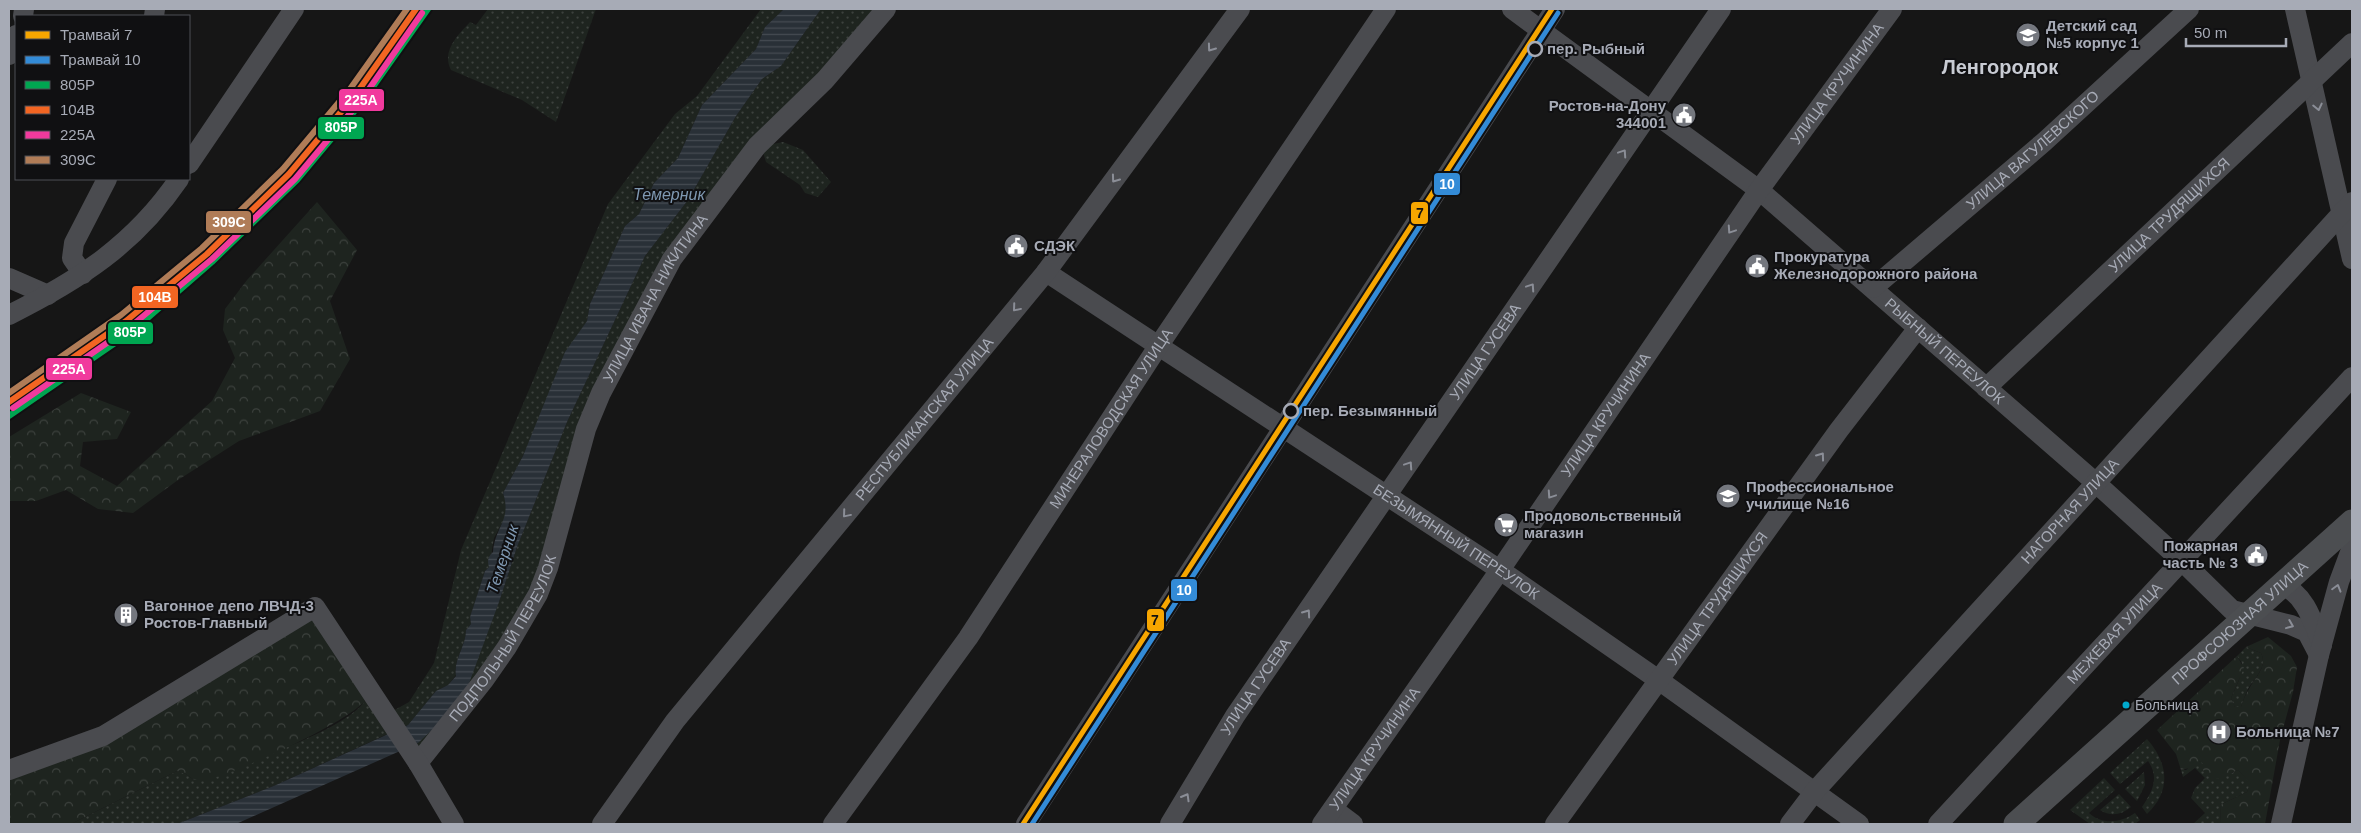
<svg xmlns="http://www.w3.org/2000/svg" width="2361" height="833" viewBox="0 0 2361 833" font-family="Arial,sans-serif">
<defs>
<pattern id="grass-dots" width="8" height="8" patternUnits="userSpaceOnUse" patternTransform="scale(1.25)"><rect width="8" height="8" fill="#1e241f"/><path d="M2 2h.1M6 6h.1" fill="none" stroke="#3c413d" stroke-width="1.8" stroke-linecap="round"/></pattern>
<pattern id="forest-crowns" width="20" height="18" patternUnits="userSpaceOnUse" patternTransform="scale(1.25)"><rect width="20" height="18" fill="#1e241f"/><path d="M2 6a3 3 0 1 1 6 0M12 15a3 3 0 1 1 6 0" fill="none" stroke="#3c413d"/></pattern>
<pattern id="water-rules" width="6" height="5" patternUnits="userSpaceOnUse" patternTransform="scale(1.25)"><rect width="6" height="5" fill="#293037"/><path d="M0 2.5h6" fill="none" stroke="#454b52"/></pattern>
</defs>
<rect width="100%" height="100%" fill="#161616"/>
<g fill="url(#grass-dots)">
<path d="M488 9H596L556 122 522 100 451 70C441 51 458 35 470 22L476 25Z"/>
<path d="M761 9H784L765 27 756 49 702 105 678 158 654 183 639 214 625 226 590 304 587 321 572 344 523 456 503 493 507 505 506 516 494 538 489 567 485 571 470 617 471 624 466 630C466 646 453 660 456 675L448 685 436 691 408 725 401 727 391 712 409 702 434 663 461 550 608 204 675 114 697 96Z"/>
<polygon points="821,9 886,9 672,259 601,393 548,568 418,763 409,747 418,743 499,602 517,547 567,422 645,256 688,200 736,116 762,79 781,66"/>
<polygon points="783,142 803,150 831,182 818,197 805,193 800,185 766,162 763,152 773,144"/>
<path d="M2246 647 2261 653C2268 667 2255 677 2248 689 2245 695 2243 701 2241 707H2235L2231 698 2239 680 2242 663 2237 656Z"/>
<path d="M366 699 394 731 276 785 177 824H71L177 771 186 774 194 780C231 768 348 731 366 699Z"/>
<path d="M2147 739C2168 763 2172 790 2147 814L2142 807C2152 792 2160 778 2148 761L2120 784 2110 773Z"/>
<polygon points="2200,761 2232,773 2238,770 2251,783 2247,792 2220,805 2221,824 2193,824 2205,813 2191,798 2195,788 2205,778 2195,768 2183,777 2181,770 2186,770"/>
<polygon points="2144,772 2145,785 2137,801 2125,789"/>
<path d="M2104 778 2115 790 2089 813C2102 825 2121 823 2135 813L2140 820 2135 824H2090L2070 810Z"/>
<path d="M2119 794 2131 807C2121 815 2111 817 2100 810Z"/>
</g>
<g fill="url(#forest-crowns)">
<polygon points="317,202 357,250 330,301 350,359 320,411 239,441 178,480 133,513 98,509 66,490 36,501 9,501 9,437 81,393 131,412 117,439 83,442 80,466 117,486 212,401 235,358 223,330 225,309 247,280"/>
<path d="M310 616 366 699C354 720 236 773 209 779 204 780 199 780 194 780L186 774 177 771 71 824H9V774Z"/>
<path d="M2268 637 2291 656 2297 667 2293 692 2280 740 2265 824H2221L2220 805 2247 792 2250 783 2238 770 2218 779 2208 776 2203 770V764L2200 761 2194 767 2181 770 2176 754 2157 730 2237 656 2244 668 2231 698 2235 707H2241C2243 701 2245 695 2249 689 2255 677 2268 667 2261 653L2246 647Z"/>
</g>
<path fill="url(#water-rules)" d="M784 9H821L781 66 762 79 736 116 688 200 645 256 567 422 517 547 499 602 468 686 446 717 418 743 236 824H177L276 785 408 725 436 691 448 685 456 676C453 660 466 646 466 630L471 624 470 617 485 571 489 567C487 561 488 556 493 552 495 526 512 520 503 493L523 456 565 352 587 321 590 304 625 226 639 214 654 183 678 158 702 105 756 49 765 27Z"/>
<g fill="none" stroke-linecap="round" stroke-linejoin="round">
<g stroke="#4a4b4f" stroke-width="20">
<path id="s1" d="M1512 9 1759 190 2096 483 2183 562 2232 610 2291 625 2307 632 2319 655"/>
<polyline points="2295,9 2352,259"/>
<polyline points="23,16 24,9"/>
<polyline points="154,16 155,9"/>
<polyline points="9,55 16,35"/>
<polyline points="189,164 294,9"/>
<path id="s2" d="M1046 272 1500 570 1660 681 1859 824"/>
<polyline points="83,274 72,258 74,243 107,179"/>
<polyline points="9,278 48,295"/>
<path id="s3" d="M1873 288 2044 142 2189 9"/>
<path d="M9 315C79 280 134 245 179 179"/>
<path id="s4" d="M1986 388 2352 43"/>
<path d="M2282 585C2306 595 2313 622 2322 645"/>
<path id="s5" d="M418 763 484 680 507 647 538 594 548 568 586 429 601 393 672 259 757 146 825 80 886 9"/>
<polyline points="9,770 103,736 315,607 418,763 454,824"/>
<polyline points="1333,809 1353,824"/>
<path id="s6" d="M602 824 675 721 1046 272 1240 9"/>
<path id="s7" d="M833 824 968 638 1159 345 1386 9"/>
<polyline points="1026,824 1555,9"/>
<path id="s8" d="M1170 824 1235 716 1721 9"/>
<path id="s9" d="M1322 824 1500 570 1759 190 1892 9"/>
<path id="s10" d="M1555 824 1839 430 1918 328"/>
<path id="s11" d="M1790 824 1815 791 2352 202"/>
<path id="s12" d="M1938 824 2352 377"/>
<polyline points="2281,824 2319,655 2339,582 2352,547"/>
</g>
<path stroke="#4c4e51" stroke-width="25" id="s13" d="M2016 824 2352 522"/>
<defs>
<polyline id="rail-1" points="9,416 134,330 212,262 297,180 363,101 428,9"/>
<polyline id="rail-2" points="9,402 126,321 207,254 289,174 356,94 416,9"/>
<polyline id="rail-3" points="13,408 130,327 212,259 295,179 362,99 422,13"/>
<polyline id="rail-4" points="9,393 121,315 202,248 283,169 350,89 407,9"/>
</defs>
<use href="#rail-1" stroke="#101012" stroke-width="10"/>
<use href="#rail-2" stroke="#101012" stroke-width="10"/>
<use href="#rail-3" stroke="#101012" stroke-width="10"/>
<use href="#rail-4" stroke="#101012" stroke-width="10"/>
<use href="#rail-1" stroke="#00a651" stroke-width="6"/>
<use href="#rail-2" stroke="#f26522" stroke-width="6"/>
<use href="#rail-3" stroke="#f13a9d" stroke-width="6"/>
<use href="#rail-4" stroke="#b07c57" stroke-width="6"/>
<defs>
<polyline id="tram-1" points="1023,824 1552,9"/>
<polyline id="tram-2" points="1032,824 1558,13"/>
</defs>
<use href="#tram-1" stroke="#101012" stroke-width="9"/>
<use href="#tram-2" stroke="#101012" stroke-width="9"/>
<use href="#tram-1" stroke="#f7a600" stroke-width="5"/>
<use href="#tram-2" stroke="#338bd7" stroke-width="5"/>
</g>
<defs><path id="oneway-chevron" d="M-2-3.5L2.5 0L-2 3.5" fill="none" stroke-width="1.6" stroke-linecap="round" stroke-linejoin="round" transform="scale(1.25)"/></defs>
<g stroke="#8b8e97">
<use href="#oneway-chevron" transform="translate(1211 48) rotate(126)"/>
<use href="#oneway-chevron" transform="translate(2318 107) rotate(77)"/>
<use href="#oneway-chevron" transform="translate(1623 153) rotate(-56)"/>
<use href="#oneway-chevron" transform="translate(1115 179) rotate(126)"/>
<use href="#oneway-chevron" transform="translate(1731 230) rotate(124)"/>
<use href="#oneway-chevron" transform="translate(1531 287) rotate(-56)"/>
<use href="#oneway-chevron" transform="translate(1016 308) rotate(130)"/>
<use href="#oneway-chevron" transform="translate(1821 456) rotate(-54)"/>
<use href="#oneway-chevron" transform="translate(1409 465) rotate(-56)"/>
<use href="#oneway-chevron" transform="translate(1551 495) rotate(124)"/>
<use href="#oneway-chevron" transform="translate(846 514) rotate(130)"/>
<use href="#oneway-chevron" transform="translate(2337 588) rotate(-74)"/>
<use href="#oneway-chevron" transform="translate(1307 613) rotate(-55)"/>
<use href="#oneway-chevron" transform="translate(2290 625) rotate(22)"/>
<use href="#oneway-chevron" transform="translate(1186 797) rotate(-60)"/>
</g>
<defs>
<symbol id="school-disc" viewBox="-11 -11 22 22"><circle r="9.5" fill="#74777e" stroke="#101012"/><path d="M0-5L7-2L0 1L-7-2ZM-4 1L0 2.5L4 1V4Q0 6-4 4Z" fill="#fff"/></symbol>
<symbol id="civic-disc" viewBox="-11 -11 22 22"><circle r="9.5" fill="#74777e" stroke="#101012"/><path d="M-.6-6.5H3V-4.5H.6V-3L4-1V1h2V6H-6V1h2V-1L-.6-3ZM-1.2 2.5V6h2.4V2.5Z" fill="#fff"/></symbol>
<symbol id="university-disc" viewBox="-11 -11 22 22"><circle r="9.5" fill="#74777e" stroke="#101012"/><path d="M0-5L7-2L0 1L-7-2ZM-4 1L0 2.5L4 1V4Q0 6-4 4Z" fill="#fff"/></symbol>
<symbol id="supermarket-disc" viewBox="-11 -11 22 22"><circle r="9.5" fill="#74777e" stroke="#101012"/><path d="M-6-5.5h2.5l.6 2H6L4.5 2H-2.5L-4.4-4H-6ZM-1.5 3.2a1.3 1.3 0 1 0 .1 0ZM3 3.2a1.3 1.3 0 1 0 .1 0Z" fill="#fff"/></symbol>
<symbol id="building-disc" viewBox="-11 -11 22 22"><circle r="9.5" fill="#74777e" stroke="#101012"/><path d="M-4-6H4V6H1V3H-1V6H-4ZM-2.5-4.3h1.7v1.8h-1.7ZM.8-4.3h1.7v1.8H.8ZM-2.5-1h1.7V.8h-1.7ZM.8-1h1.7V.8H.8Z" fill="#fff"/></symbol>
<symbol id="hospital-disc" viewBox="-11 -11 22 22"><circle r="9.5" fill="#74777e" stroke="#101012"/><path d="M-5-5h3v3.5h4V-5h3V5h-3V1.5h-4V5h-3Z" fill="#fff"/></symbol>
</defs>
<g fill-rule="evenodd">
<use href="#school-disc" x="2014" y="21" width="28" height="28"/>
<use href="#civic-disc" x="1670" y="101" width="28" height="28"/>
<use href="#civic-disc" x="1002" y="232" width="28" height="28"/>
<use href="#civic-disc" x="1743" y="252" width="28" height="28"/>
<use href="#university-disc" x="1714" y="482" width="28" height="28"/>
<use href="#supermarket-disc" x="1492" y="511" width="28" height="28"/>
<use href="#civic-disc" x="2242" y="541" width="28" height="28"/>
<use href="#building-disc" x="112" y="601" width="28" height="28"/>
<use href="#hospital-disc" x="2205" y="718" width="28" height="28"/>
</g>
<g fill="#101012" stroke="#a7abb6" stroke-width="2.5">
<circle cx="1535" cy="49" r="7"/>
<circle cx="1291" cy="411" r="7"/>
</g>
<circle fill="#00a9ce" stroke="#101012" stroke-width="2" cx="2126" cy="705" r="4.5"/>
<g text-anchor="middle" stroke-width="4" stroke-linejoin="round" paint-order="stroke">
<g font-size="14" fill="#a7abb6" stroke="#101012" text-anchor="start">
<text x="2135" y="710">Больница</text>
</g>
<g font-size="15" font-weight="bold" fill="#a7abb6" stroke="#101012" text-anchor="start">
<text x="2046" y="31">Детский сад<tspan x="2046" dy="17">№5 корпус 1</tspan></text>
<text x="1666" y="111" text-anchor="end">Ростов-на-Дону<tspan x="1666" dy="17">344001</tspan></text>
<text x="1034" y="251">СДЭК</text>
<text x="1774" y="262">Прокуратура<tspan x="1774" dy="17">Железнодорожного района</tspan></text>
<text x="1746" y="492">Профессиональное<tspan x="1746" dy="17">училище №16</tspan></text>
<text x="1524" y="521">Продовольственный<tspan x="1524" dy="17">магазин</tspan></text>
<text x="2238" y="551" text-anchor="end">Пожарная<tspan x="2238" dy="17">часть № 3</tspan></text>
<text x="144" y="611">Вагонное депо ЛВЧД-3<tspan x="144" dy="17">Ростов-Главный</tspan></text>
<text x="2236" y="737">Больница №7</text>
</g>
<g font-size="15" font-weight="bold" fill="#a7abb6" stroke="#101012" text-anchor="start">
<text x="1547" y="54">пер. Рыбный</text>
<text x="1303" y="416">пер. Безымянный</text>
</g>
<g font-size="15" fill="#a7abb6" stroke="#101012">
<text dy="5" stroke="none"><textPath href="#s9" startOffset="902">УЛИЦА КРУЧИНИНА</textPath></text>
<text dy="5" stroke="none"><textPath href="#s3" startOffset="211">УЛИЦА ВАГУЛЕВСКОГО</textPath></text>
<text dy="5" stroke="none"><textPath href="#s4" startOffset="252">УЛИЦА ТРУДЯЩИХСЯ</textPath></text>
<text dy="5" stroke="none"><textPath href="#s5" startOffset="528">УЛИЦА ИВАНА НИКИТИНА</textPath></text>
<text dy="5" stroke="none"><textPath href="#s1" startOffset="552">РЫБНЫЙ ПЕРЕУЛОК</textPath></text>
<text dy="5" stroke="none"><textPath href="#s8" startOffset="568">УЛИЦА ГУСЕВА</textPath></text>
<text dy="5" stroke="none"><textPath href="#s9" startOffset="498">УЛИЦА КРУЧИНИНА</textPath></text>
<text dy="5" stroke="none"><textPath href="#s7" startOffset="492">МИНЕРАЛОВОДСКАЯ УЛИЦА</textPath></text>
<text dy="5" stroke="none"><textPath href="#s6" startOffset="518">РЕСПУБЛИКАНСКАЯ УЛИЦА</textPath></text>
<text dy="5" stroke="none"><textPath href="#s11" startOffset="420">НАГОРНАЯ УЛИЦА</textPath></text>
<text dy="5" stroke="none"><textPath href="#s2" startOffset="491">БЕЗЫМЯННЫЙ ПЕРЕУЛОК</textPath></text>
<text dy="5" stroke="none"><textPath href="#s10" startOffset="278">УЛИЦА ТРУДЯЩИХСЯ</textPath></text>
<text dy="5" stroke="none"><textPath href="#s13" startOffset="301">ПРОФСОЮЗНАЯ УЛИЦА</textPath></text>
<text dy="5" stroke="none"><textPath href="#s12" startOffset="260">МЕЖЕВАЯ УЛИЦА</textPath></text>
<text dy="5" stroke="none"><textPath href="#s5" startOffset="152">ПОДПОЛЬНЫЙ ПЕРЕУЛОК</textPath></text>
<text dy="5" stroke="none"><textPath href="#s8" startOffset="162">УЛИЦА ГУСЕВА</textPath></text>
<text dy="5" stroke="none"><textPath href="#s9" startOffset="92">УЛИЦА КРУЧИНИНА</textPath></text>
</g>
<g font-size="16" font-style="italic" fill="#7f98b1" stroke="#101012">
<text x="669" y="200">Темерник</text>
<text transform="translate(502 559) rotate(-72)" y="6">Темерник</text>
</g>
<g font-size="20" font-weight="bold" fill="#c8cbd3" stroke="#101012">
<text x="2000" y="74">Ленгородок</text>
</g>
</g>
<g stroke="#101012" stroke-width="2">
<rect x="338" y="88" width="47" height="24" rx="5" fill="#f13a9d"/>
<rect x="317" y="116" width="48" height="24" rx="5" fill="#00a651"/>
<rect x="1433" y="172" width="28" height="24" rx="5" fill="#338bd7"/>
<rect x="1410" y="201" width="19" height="24" rx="5" fill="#f7a600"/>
<rect x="205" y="210" width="47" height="24" rx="5" fill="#b07c57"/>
<rect x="131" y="285" width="48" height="24" rx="5" fill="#f26522"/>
<rect x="107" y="321" width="47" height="24" rx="5" fill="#00a651"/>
<rect x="45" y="357" width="48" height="24" rx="5" fill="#f13a9d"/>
<rect x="1170" y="578" width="28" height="24" rx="5" fill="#338bd7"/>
<rect x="1146" y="608" width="19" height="24" rx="5" fill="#f7a600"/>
</g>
<g font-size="14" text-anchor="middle" font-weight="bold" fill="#fff">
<text x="361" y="105">225А</text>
<text x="341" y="132">805Р</text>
<text x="1447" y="189">10</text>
<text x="229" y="227">309С</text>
<text x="155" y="302">104В</text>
<text x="130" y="337">805Р</text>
<text x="69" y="374">225А</text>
<text x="1184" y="595">10</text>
</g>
<g font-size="14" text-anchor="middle" font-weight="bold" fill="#111">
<text x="1420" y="218">7</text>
<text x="1155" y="625">7</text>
</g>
<rect width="2361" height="833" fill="none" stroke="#a7abb6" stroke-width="20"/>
<rect x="15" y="15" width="175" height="165" fill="#101012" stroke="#4c4e54"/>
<rect x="25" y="31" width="25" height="8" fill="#f7a600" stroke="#4c4e54"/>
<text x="60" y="40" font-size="15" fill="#a7abb6">Трамвай 7</text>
<rect x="25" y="56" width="25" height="8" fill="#338bd7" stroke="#4c4e54"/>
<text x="60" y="65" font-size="15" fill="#a7abb6">Трамвай 10</text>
<rect x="25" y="81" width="25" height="8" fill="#00a651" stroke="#4c4e54"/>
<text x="60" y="90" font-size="15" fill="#a7abb6">805Р</text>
<rect x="25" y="106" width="25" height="8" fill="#f26522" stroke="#4c4e54"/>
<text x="60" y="115" font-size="15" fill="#a7abb6">104В</text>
<rect x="25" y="131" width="25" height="8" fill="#f13a9d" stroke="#4c4e54"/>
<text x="60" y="140" font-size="15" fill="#a7abb6">225А</text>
<rect x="25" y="156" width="25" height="8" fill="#b07c57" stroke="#4c4e54"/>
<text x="60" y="165" font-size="15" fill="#a7abb6">309С</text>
<path d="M2186 38v8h100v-8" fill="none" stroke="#a7abb6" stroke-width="2.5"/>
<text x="2194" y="38" font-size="15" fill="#a7abb6" stroke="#101012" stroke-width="4" paint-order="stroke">50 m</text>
</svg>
